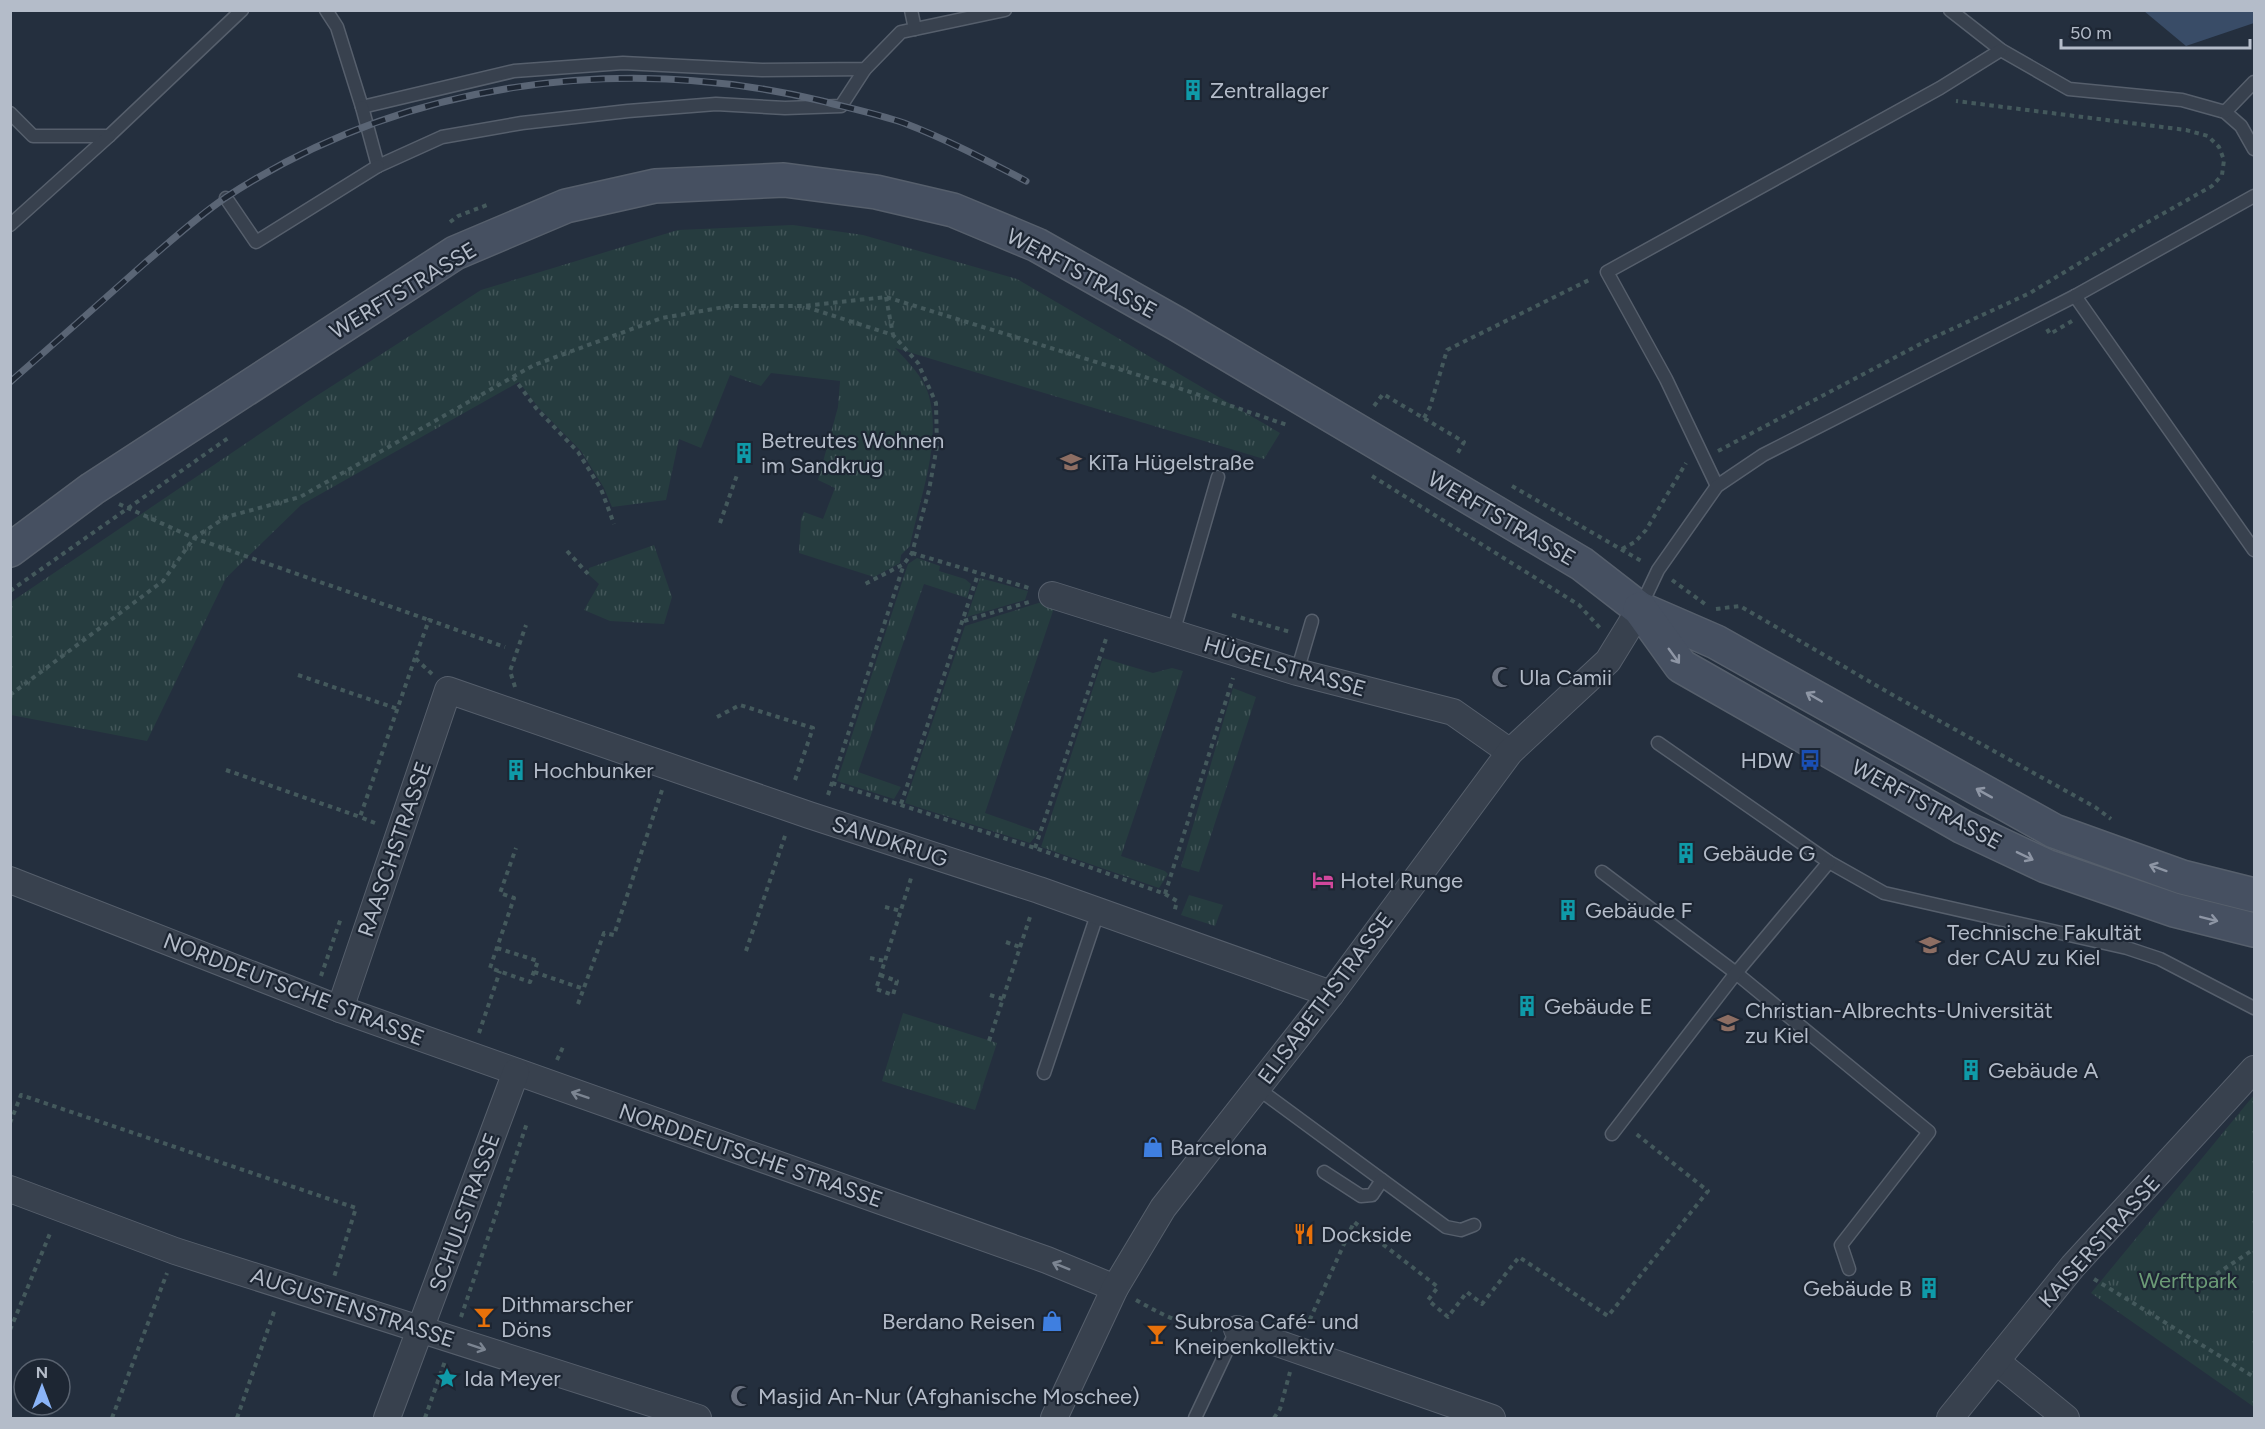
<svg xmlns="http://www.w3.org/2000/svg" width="2265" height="1429" viewBox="0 0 2265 1429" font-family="Figtree,sans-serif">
<defs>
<pattern id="grass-tufts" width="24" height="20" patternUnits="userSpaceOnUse" patternTransform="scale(1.5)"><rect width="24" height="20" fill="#263c3f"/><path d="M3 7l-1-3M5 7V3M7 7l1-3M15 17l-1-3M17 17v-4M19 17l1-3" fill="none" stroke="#435659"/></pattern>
</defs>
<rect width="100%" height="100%" fill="#242f3e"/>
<g fill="url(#grass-tufts)">
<path d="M793 225 863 235 1017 279 1280 433 1264 459 895 348C907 361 924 377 929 396 942 444 919 499 910 546L901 555 900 563 874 577 799 553 801 519 804 512 823 519 835 488 818 480 838 407 840 381 771 373 761 386 730 375 701 448 679 439 666 500 612 507 604 488 581 451 538 407 519 382 301 505 226 578 147 741 11 715V602L307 402 481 290 678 230Z"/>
<polygon points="654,545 672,597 664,624 610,621 584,610 599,584 588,574 589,568"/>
<polygon points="917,558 940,566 939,571 965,579 971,584 967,598 924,584 858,772 901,787 894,799 837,781 908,564"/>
<polygon points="980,578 1028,591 1025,600 967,617"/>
<polygon points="1048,600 1056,602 985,813 1039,832 1030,843 905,803 965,626"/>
<polygon points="1103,658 1153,673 1172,668 1183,671 1121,856 1165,871 1168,874 1159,888 1041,847"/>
<polygon points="1233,688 1256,697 1199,872 1181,867"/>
<polygon points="1189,895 1223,905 1215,926 1181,915"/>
<polygon points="903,1013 997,1043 975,1110 882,1081"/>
<polygon points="2254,1095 2254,1407 2091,1293"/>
</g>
<polygon fill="#394c67" points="2144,11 2254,11 2254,23 2186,46"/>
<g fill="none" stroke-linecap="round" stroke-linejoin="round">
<defs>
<g id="lane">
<polyline points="326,10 337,27 362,107 514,71 623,63 762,70 865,69 901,32 1005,10"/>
<polyline points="911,10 915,29"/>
<polyline points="1950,10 2001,50 2069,89 2182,100 2225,112 2241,126 2254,149"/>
<polyline points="362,107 378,166 442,137 522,123 628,111 716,104 785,108 841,106 865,69"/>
<polyline points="2225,112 2254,82"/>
<polyline points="10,113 33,136 109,136 242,10"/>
<polyline points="226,198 256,242 378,166"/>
<polyline points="10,225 109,136"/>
<polyline points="2075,296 2254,550"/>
<polyline points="1717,486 1666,379 1607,272 1940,88 2001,50"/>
<polyline points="1640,608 1658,570 1717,486 1763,455 2075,296 2254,196"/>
<polyline points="1173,633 1218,477"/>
<polyline points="1297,672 1312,621"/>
<polyline points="1658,743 1829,862 1884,893 2127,948 2160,959 2254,1008"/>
<polyline points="1602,872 1736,973 1929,1132 1841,1245 1849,1269"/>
<polyline points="1044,1073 1098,912"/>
<polyline points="1257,1088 1446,1227 1461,1230 1474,1225"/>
<polyline points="1612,1134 1736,973 1829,862"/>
<polyline points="1324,1172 1361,1196 1372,1195 1382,1180"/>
<polyline points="1195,1418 1237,1329"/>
</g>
<g id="street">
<polyline points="1052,595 1297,672 1453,712 1510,752"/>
<polyline points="10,880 340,1009 1047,1260 1115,1288"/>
<polyline points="340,1009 448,690 809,815 1039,890 1331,994"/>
<polyline points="10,1189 175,1251 698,1418"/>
<polyline points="1237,1329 1492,1418"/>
<polyline points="1996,1361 2066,1418"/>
<polyline points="387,1418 516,1072"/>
<polyline points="1054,1418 1115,1288 1163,1208 1331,994 1510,752 1608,661 1640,609"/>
<polyline points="1950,1418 2073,1266 2254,1069"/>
</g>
<g id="secondary">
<polyline points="10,550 92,489 455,253 566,206 655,186 784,180 876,192 953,210 1037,245 1177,324 1582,564 1640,609 1716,642 2054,831 2182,877 2254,895"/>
<polyline points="1640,609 1681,666 1963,827 2046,866 2174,910 2254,930"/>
</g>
</defs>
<use href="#lane" stroke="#565f6c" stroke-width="15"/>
<use href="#street" stroke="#565f6c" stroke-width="28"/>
<use href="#secondary" stroke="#565f6c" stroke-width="36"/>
<g stroke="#44595c" stroke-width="4" stroke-dasharray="4.5 4.5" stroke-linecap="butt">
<polyline points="450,222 458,216 487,205"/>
<polyline points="886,297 893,335"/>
<polyline points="806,307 893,335 918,363 936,403 937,446 929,490 912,553 904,564 863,585"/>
<polyline points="2047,329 2050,334 2072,321"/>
<polyline points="513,377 536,408 578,452 601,489 614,524"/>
<polyline points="1374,406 1383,394 1464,442 1457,454"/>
<polyline points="1424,418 1430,407 1447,350 1591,279"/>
<polyline points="1718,451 1926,341 2030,293 2139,227 2212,186 2222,175 2224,160 2219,147 2208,136 2186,130 1956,101"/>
<polyline points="1372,476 1579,605 1600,628"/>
<polyline points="1512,486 1643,562"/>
<polyline points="119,504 194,538 429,620"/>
<polyline points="720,523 737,475"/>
<polyline points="1622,549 1635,542 1646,530 1686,463"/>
<polyline points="567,551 588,574"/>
<polyline points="912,553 1029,588"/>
<polyline points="1672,580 1705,604"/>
<polyline points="10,591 231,436"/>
<polyline points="1716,609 1740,606 1891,694 2095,807 2111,819"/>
<polyline points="1232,615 1290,632"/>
<polyline points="964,621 1029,602"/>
<polyline points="432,674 415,658 429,620 505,647"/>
<polyline points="298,675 398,709"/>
<polyline points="515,687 510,671 526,625"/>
<polyline points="10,695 163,581 194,538 226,517 300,497 534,365 662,318 730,306 803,306 886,297 1164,383 1287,425"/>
<polyline points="717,717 740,705 813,728 794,783"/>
<polyline points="226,770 360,817"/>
<polyline points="832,783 1035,848 1165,894 1177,901 1174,913"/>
<polyline points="828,795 904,564"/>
<polyline points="901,804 978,574"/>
<polyline points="375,823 360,817 415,658"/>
<polyline points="1035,848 1107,636"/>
<polyline points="1165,894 1233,678"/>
<polyline points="885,907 901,911"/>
<polyline points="1006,942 1020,947"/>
<polyline points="497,948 538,961 530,982 490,968 514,898 500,893 516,848"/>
<polyline points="746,951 786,833"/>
<polyline points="870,958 885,961"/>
<polyline points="534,972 584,989"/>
<polyline points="880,975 897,981 893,995 876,989 912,875"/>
<polyline points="321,976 341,918"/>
<polyline points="990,995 1003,999"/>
<polyline points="578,1004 604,933 614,935 662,790"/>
<polyline points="479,1033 500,971"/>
<polyline points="989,1041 1031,914"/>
<polyline points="557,1060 563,1047"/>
<polyline points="10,1123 21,1095 356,1208 334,1277"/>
<polyline points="2094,1279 2254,1377"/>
<polyline points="2194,1289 2254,1249"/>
<path d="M1136 1300C1161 1314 1184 1326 1212 1330"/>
<polyline points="461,1317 527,1123"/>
<polyline points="1306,1328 1354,1222 1438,1287 1428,1300 1448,1317 1467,1292 1482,1304 1519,1257 1608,1316 1708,1191 1635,1133"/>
<polyline points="10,1330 51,1231"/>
<polyline points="112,1418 167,1273"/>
<polyline points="237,1418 275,1309"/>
<polyline points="425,1418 445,1361"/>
<polyline points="1274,1418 1280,1409 1290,1372"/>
</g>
<use href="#lane" stroke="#38414e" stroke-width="12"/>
<use href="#street" stroke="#38414e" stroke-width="26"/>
<use href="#secondary" stroke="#465061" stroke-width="33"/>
<defs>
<path id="rail" d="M10 382C56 342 101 302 146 262 172 240 197 217 225 198 401 82 618 52 822 101 849 108 877 114 904 123 946 139 986 160 1026 181"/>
</defs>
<use href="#rail" stroke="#5a6575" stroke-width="7"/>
<use href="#rail" stroke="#1d2633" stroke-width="4.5" stroke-dasharray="14" stroke-linecap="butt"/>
</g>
<defs><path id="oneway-shaft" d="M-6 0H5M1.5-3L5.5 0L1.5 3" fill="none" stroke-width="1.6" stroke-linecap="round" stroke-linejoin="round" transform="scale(1.5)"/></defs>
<g stroke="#8e96a5">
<use href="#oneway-shaft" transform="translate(1674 656) rotate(54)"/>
<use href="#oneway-shaft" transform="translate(1814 697) rotate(-150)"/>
<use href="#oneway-shaft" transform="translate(1984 793) rotate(-151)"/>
<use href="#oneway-shaft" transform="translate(2025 856) rotate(26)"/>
<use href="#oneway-shaft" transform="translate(2158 868) rotate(-160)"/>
<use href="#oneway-shaft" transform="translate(2209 919) rotate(14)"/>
</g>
<g stroke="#7c8592">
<use href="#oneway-shaft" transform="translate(580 1095) rotate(-161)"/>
<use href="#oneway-shaft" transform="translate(1061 1266) rotate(-158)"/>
<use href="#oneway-shaft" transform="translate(477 1347) rotate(18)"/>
</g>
<defs>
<symbol id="building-bare" viewBox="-9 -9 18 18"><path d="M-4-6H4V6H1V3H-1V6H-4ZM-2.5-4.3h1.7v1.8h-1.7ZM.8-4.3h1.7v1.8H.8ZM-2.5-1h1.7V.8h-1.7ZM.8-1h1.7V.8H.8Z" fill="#0f9aa8" stroke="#1d2633" stroke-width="2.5" paint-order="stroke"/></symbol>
<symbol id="school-bare" viewBox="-9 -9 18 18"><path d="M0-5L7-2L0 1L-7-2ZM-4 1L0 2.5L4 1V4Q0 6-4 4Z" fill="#8d6e63" stroke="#1d2633" stroke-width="2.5" paint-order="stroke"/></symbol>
<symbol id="mosque-bare" viewBox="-9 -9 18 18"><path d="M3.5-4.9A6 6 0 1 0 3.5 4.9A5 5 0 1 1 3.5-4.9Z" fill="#6b7280" stroke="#1d2633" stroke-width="2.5" paint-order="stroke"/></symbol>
<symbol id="bus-bare" viewBox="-9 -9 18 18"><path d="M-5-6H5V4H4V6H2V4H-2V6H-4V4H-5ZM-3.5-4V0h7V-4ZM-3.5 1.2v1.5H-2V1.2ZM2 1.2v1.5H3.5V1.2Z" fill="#1a4fb4" stroke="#1d2633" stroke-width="2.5" paint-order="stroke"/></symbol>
<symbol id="hotel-bare" viewBox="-9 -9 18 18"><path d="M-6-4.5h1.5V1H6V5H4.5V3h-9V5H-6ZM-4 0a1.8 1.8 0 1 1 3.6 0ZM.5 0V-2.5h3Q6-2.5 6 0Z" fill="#d1479c" stroke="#1d2633" stroke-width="2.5" paint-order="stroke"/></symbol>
<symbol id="university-bare" viewBox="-9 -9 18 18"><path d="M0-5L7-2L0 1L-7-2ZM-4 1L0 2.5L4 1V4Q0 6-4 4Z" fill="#8d6e63" stroke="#1d2633" stroke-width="2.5" paint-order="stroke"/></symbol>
<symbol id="shop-bare" viewBox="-9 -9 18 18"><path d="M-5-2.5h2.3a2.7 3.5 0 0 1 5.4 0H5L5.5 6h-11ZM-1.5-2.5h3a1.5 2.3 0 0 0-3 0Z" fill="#3f7fe0" stroke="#1d2633" stroke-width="2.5" paint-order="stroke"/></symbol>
<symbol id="restaurant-bare" viewBox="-9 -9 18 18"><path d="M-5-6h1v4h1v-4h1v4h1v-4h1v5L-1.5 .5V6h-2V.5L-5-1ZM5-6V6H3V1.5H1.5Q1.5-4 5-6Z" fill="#e8710a" stroke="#1d2633" stroke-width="2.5" paint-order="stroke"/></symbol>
<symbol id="bar-bare" viewBox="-9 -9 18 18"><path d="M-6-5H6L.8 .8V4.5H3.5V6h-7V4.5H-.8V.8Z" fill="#e8710a" stroke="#1d2633" stroke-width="2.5" paint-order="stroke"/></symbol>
<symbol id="sight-bare" viewBox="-9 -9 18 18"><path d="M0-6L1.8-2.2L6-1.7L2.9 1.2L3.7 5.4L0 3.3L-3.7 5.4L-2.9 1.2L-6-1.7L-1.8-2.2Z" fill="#0f9aa8" stroke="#1d2633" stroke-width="2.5" paint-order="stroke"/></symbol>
</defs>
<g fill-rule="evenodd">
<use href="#building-bare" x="1178" y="75" width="30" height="30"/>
<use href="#building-bare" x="729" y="438" width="30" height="30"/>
<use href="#school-bare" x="1056" y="447" width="30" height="30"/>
<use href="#mosque-bare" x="1487" y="662" width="30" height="30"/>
<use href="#bus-bare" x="1795" y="745" width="30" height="30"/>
<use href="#building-bare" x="501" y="755" width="30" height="30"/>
<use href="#building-bare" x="1671" y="838" width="30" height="30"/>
<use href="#hotel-bare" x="1308" y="865" width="30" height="30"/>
<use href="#building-bare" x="1553" y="895" width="30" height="30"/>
<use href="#university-bare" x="1915" y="930" width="30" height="30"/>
<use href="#building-bare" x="1512" y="991" width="30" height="30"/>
<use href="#university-bare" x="1713" y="1008" width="30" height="30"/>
<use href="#building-bare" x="1956" y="1055" width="30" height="30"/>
<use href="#shop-bare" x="1138" y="1132" width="30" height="30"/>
<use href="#restaurant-bare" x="1289" y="1219" width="30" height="30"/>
<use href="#building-bare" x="1914" y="1273" width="30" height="30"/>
<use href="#bar-bare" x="469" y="1302" width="30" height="30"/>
<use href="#shop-bare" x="1037" y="1306" width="30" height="30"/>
<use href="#bar-bare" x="1142" y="1319" width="30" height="30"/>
<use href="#sight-bare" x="432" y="1363" width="30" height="30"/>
<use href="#mosque-bare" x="726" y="1381" width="30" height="30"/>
</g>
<g text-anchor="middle" stroke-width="4.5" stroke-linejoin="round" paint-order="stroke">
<g font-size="22" fill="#b4bcc9" stroke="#1d2633" text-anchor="start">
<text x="1210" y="98">Zentrallager</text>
<text x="761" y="448">Betreutes Wohnen<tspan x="761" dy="25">im Sandkrug</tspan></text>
<text x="1088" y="470">KiTa Hügelstraße</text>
<text x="1519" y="685">Ula Camii</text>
<text x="1793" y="768" text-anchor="end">HDW</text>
<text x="533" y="778">Hochbunker</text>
<text x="1703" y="861">Gebäude G</text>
<text x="1340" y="888">Hotel Runge</text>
<text x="1585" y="918">Gebäude F</text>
<text x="1947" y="940">Technische Fakultät<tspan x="1947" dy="25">der CAU zu Kiel</tspan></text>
<text x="1544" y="1014">Gebäude E</text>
<text x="1745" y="1018">Christian-Albrechts-Universität<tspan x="1745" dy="25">zu Kiel</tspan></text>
<text x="1988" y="1078">Gebäude A</text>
<text x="1170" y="1155">Barcelona</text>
<text x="1321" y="1242">Dockside</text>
<text x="1912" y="1296" text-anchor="end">Gebäude B</text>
<text x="501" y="1312">Dithmarscher<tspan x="501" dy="25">Döns</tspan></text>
<text x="1035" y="1329" text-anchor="end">Berdano Reisen</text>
<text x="1174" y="1329">Subrosa Café- und<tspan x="1174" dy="25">Kneipenkollektiv</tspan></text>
<text x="464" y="1386">Ida Meyer</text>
<text x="758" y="1404">Masjid An-Nur (Afghanische Moschee)</text>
</g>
<g font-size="22" fill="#b4bcc9" stroke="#1d2633">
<text transform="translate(1082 273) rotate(28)" y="8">WERFTSTRASSE</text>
<text transform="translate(403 290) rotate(-31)" y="8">WERFTSTRASSE</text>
<text transform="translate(1502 518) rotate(30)" y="8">WERFTSTRASSE</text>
<text transform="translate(1285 666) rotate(16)" y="8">HÜGELSTRASSE</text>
<text transform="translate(1927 804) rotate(28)" y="8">WERFTSTRASSE</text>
<text transform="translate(890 841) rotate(18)" y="8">SANDKRUG</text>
<text transform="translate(394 849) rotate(-71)" y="8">RAASCHSTRASSE</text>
<text transform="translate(294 989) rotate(21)" y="8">NORDDEUTSCHE STRASSE</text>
<text transform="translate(1325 998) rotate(-53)" y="8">ELISABETHSTRASSE</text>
<text transform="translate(751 1155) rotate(19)" y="8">NORDDEUTSCHE STRASSE</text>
<text transform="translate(464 1212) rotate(-70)" y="8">SCHULSTRASSE</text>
<text transform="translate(2099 1241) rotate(-48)" y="8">KAISERSTRASSE</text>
<text transform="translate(353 1307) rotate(18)" y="8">AUGUSTENSTRASSE</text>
</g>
<g font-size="22" fill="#6b9a76" stroke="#1d2633">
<text x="2188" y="1288">Werftpark</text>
</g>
</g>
<rect width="2265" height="1429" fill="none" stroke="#b4bcc9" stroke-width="24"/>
<g transform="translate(42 1387)"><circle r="28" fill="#1d2633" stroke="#59626f" stroke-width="1.5"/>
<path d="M0-4.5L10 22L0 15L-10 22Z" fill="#8ab4f8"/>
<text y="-9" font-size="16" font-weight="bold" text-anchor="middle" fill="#b4bcc9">N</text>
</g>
<path d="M2061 39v9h189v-9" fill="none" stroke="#b4bcc9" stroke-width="3"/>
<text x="2070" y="39" font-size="18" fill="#b4bcc9" stroke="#1d2633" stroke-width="4.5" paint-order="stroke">50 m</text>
</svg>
